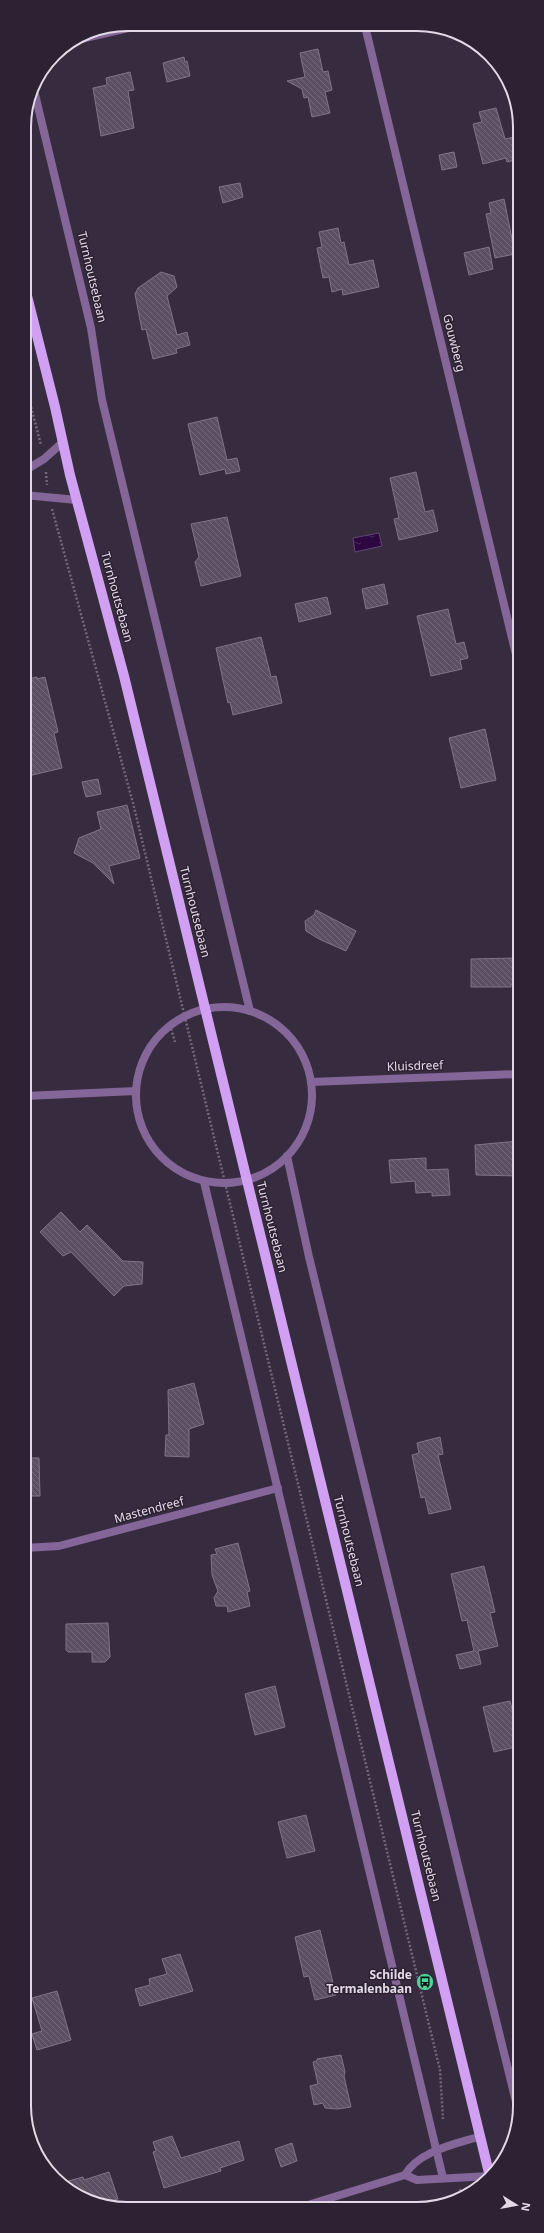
<svg xmlns="http://www.w3.org/2000/svg" width="544" height="2233" viewBox="0 0 544 2233" font-family="'Noto Sans',sans-serif">
<defs>
<pattern id="water-ripples" width="26" height="14" patternUnits="userSpaceOnUse"><rect width="26" height="14" fill="#2d073f"/><path d="M2 4q2-2 4 0t4 0M15 11q2-2 4 0t4 0" fill="none" stroke="#4b2b5b"/></pattern>
<pattern id="building-back-hatch" width="6" height="6" patternUnits="userSpaceOnUse"><rect width="6" height="6" fill="#5b4f63"/><path d="M-1 5l2 2M0 0l6 6M5-1l2 2" fill="none" stroke="#726879"/></pattern>
</defs>
<rect width="100%" height="100%" fill="#372c3f"/>
<polygon fill="url(#water-ripples)" stroke="#634671" points="379,533 382,546 355,552 353,538"/>
<g fill="url(#building-back-hatch)" stroke="#807489">
<polygon points="318,49 323,72 328,71 332,90 325,92 330,113 312,117 308,97 304,98 302,89 287,81 305,77 300,53"/>
<polygon points="184,57 185,62 187,61 190,76 167,82 163,63"/>
<polygon points="130,72 134,90 128,91 134,128 101,136 93,88 107,85 106,78"/>
<polygon points="496,108 505,139 519,136 519,159 507,162 506,158 483,164 473,124 482,122 479,112"/>
<polygon points="454,152 457,167 442,170 439,155"/>
<polygon points="240,183 243,197 223,203 219,187"/>
<polygon points="504,199 515,254 495,258 486,214 491,213 489,203"/>
<polygon points="338,228 341,243 344,242 349,265 373,260 379,287 343,295 342,289 332,292 329,277 323,278 317,248 322,247 319,232"/>
<polygon points="489,247 493,269 469,275 464,253"/>
<polygon points="161,272 174,276 177,287 167,296 177,335 187,332 190,345 176,349 177,353 153,359 146,329 142,330 135,294 138,288"/>
<polygon points="217,417 227,460 237,458 240,471 226,474 225,469 200,475 188,424"/>
<polygon points="416,472 425,512 433,510 438,531 399,540 394,519 399,518 390,478"/>
<polygon points="227,517 241,576 201,586 195,562 199,557 191,524"/>
<polygon points="384,584 388,604 366,609 362,589"/>
<polygon points="327,597 331,614 299,622 295,604"/>
<polygon points="448,609 456,644 464,642 468,658 460,660 462,669 431,676 417,616"/>
<polygon points="261,637 271,677 276,676 282,703 233,715 230,702 228,703 216,648"/>
<polygon points="37,677 37,679 45,677 58,732 54,733 62,768 24,777 24,753 32,752 24,722 24,680"/>
<polygon points="485,729 496,780 461,788 449,738"/>
<polygon points="98,779 101,794 86,797 82,782"/>
<polygon points="127,805 140,858 109,866 114,884 93,863 74,853 79,838 101,829 97,812"/>
<polygon points="316,910 356,931 346,951 319,939 306,931 305,921 314,915"/>
<polygon points="519,958 519,984 511,984 511,987 471,987 471,959"/>
<polygon points="519,1141 519,1176 476,1175 475,1145"/>
<polygon points="426,1158 426,1170 448,1169 450,1195 432,1196 432,1192 416,1193 415,1181 391,1183 389,1160"/>
<polygon points="61,1212 80,1232 87,1225 123,1261 143,1262 142,1284 124,1286 114,1296 71,1252 63,1256 40,1232"/>
<polygon points="194,1383 204,1424 189,1429 189,1457 165,1456 166,1435 169,1435 168,1390"/>
<polygon points="440,1437 443,1454 438,1455 451,1509 429,1514 425,1497 421,1498 412,1455 419,1453 417,1443"/>
<polygon points="25,1458 39,1458 40,1496 25,1496"/>
<polygon points="238,1543 250,1591 247,1592 250,1606 228,1612 227,1606 216,1606 214,1598 218,1591 212,1575 211,1555 217,1554 215,1549"/>
<polygon points="484,1566 495,1612 490,1613 498,1646 478,1651 481,1664 460,1669 456,1655 474,1651 467,1620 462,1621 451,1574"/>
<polygon points="108,1623 110,1657 105,1662 92,1662 92,1652 68,1652 66,1650 66,1624"/>
<polygon points="275,1686 285,1727 255,1735 245,1694"/>
<polygon points="510,1701 517,1729 520,1728 520,1746 494,1752 483,1707"/>
<polygon points="306,1815 315,1851 287,1858 278,1822"/>
<polygon points="320,1930 336,1995 315,2000 309,1976 304,1977 295,1937"/>
<polygon points="180,1954 193,1991 140,2006 135,1989 150,1985 149,1979 167,1974 162,1959"/>
<polygon points="57,1991 71,2040 37,2050 32,2034 42,2031 32,1998"/>
<polygon points="341,2055 345,2072 344,2076 351,2107 337,2109 325,2108 323,2103 314,2105 310,2086 318,2084 313,2062 317,2061 317,2059"/>
<polygon points="172,2136 181,2158 239,2141 244,2160 220,2168 221,2171 164,2188 153,2152 156,2151 153,2142"/>
<polygon points="292,2143 297,2161 281,2167 275,2149"/>
<polygon points="109,2172 118,2199 100,2204 76,2195 61,2183 83,2177 84,2180"/>
</g>
<g fill="none" stroke-linecap="round" stroke-linejoin="round">
<g stroke="#716878" stroke-width="2.5" stroke-dasharray="2 2" stroke-linecap="butt">
<polyline points="24,380 41,445"/>
<polyline points="46,472 47,485"/>
<polyline points="52,509 133,803 440,2070 443,2119"/>
<polyline points="170,1025 175,1042"/>
<polyline points="460,2189 463,2198"/>
</g>
<g stroke="#856699" stroke-width="8">
<polyline points="365,26 519,667"/>
<polyline points="76,40 146,24"/>
<polyline points="33,86 91,328 102,400 250,1011"/>
<polyline points="24,471 44,459 63,442"/>
<polyline points="24,495 77,500"/>
<circle cx="224" cy="1095" r="88"/>
<polyline points="311,1082 519,1074"/>
<polyline points="25,1096 136,1091"/>
<polyline points="287,1156 309,1257 519,2114"/>
<polyline points="204,1182 443,2178"/>
<polyline points="25,1548 59,1546 278,1488"/>
<path d="M405 2175C418 2151 456 2144 481 2136"/>
<polyline points="298,2208 405,2175 417,2180 490,2176"/>
</g>
<polyline stroke="#d2a0f3" stroke-width="10" points="24,284 55,407 70,475 124,676 490,2177"/>
</g>
<defs>
<symbol id="bus-disc" viewBox="-11 -11 22 22"><circle r="9.5" fill="#4ed39a" stroke="#2d2234"/><path d="M-5-6H5V4H4V6H2V4H-2V6H-4V4H-5ZM-3.5-4V0h7V-4ZM-3.5 1.2v1.5H-2V1.2ZM2 1.2v1.5H3.5V1.2Z" fill="#111"/></symbol>
</defs>
<g fill-rule="evenodd">
<use href="#bus-disc" x="415" y="1972" width="20" height="20"/>
</g>
<g text-anchor="middle" stroke-width="3" stroke-linejoin="round" paint-order="stroke">
<g font-size="12" fill="#e1dae6" stroke="#2d2234">
<text transform="translate(92 277) rotate(77)" y="4">Turnhoutsebaan</text>
<text transform="translate(454 343) rotate(76)" y="4">Gouwberg</text>
<text transform="translate(117 597) rotate(75)" y="4">Turnhoutsebaan</text>
<text transform="translate(195 912) rotate(76)" y="4">Turnhoutsebaan</text>
<text transform="translate(415 1066) rotate(-2)" y="4">Kluisdreef</text>
<text transform="translate(272 1227) rotate(76)" y="4">Turnhoutsebaan</text>
<text transform="translate(149 1510) rotate(-15)" y="4">Mastendreef</text>
<text transform="translate(349 1541) rotate(76)" y="4">Turnhoutsebaan</text>
<text transform="translate(426 1856) rotate(76)" y="4">Turnhoutsebaan</text>
</g>
<g font-size="12" font-weight="bold" fill="#e1dae6" stroke="#2d2234" text-anchor="end">
<text x="412" y="1979">Schilde<tspan x="412" dy="14">Termalenbaan</tspan></text>
</g>
</g>
<path d="M0 0H544V2233H0ZM127 31H417A96 96 0 0 1 513 127V2106A96 96 0 0 1 417 2202H127A96 96 0 0 1 31 2106V127A96 96 0 0 1 127 31Z" fill="#2d2234" fill-rule="evenodd"/>
<path fill="none" stroke="#e1dae6" stroke-width="2" d="M127 31H417A96 96 0 0 1 513 127V2106A96 96 0 0 1 417 2202H127A96 96 0 0 1 31 2106V127A96 96 0 0 1 127 31Z"/>
<g transform="translate(516 2205) rotate(101)" stroke="#2d2234" stroke-width="3" paint-order="stroke">
<path d="M0-3L7 15L0 10L-7 15Z" fill="#e1dae6"/>
<text y="-6" font-size="11" font-weight="bold" text-anchor="middle" fill="#e1dae6">N</text>
</g>
</svg>
